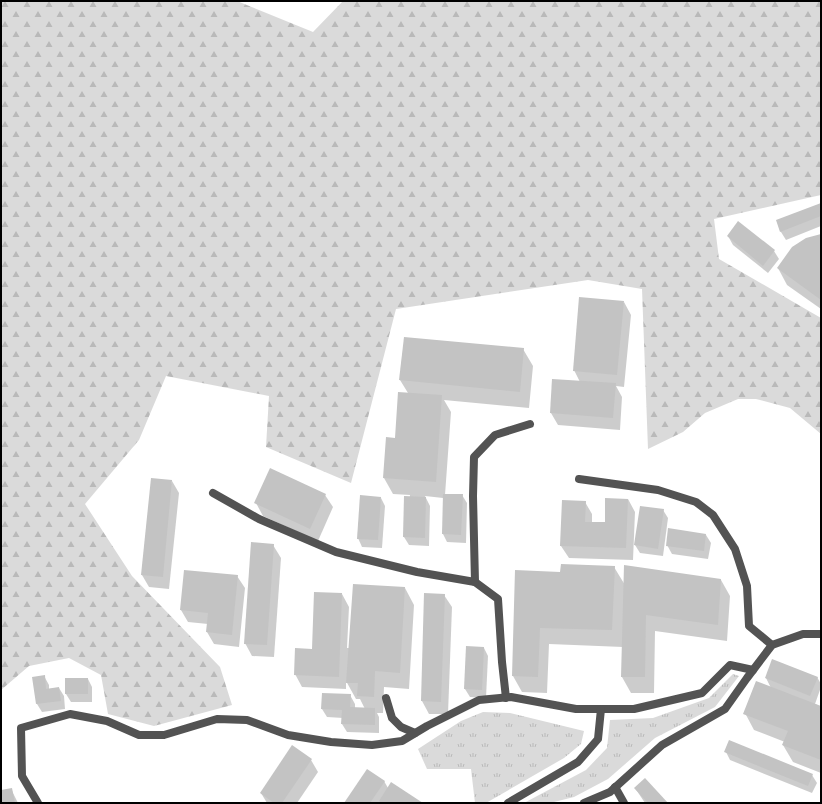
<svg xmlns="http://www.w3.org/2000/svg" width="822" height="804" viewBox="0 0 822 804" font-family="Barlow,sans-serif">
<defs>
<pattern id="grass-tufts" width="24" height="20" patternUnits="userSpaceOnUse"><rect width="24" height="20" fill="#dadada"/><path d="M3 7l-1-3M5 7V3M7 7l1-3M15 17l-1-3M17 17v-4M19 17l1-3" fill="none" stroke="#b9b9b9"/></pattern>
<pattern id="forest-firs" width="22" height="20" patternUnits="userSpaceOnUse"><rect width="22" height="20" fill="#dadada"/><path d="M5 1l3.5 6h-7zM16 11l3.5 6h-7z" fill="#b9b9b9"/></pattern>
</defs>
<rect width="100%" height="100%" fill="#fff"/>
<g fill="url(#grass-tufts)">
<polygon points="733,674 739,676 715,707 655,738 608,779 574,797 550,803 524,803 586,770 607,748 610,720 653,718 709,698"/>
<polygon points="483,712 510,713 584,731 581,744 564,758 486,803 475,803 471,769 427,769 418,749 461,721"/>
</g>
<polygon fill="url(#forest-firs)" points="1,1 237,1 313,32 343,1 821,1 821,195 714,219 719,259 821,318 821,434 790,408 756,399 738,399 705,413 683,432 648,449 642,289 588,280 396,309 351,483 266,447 269,396 166,376 139,440 85,504 132,576 220,667 232,705 154,726 108,714 101,675 69,658 29,666 1,690"/>
<g fill="#0003">
<polygon points="821,204 821,226 786,240 781,232 777,221"/>
<polygon points="738,223 774,251 779,259 768,273 733,245 728,236"/>
<polygon points="821,235 821,309 787,285 778,268"/>
<polygon points="624,302 631,315 624,387 616,386 622,397 620,430 558,425 551,413 580,382 574,370"/>
<polygon points="523,349 533,366 529,408 444,400 451,412 445,495 462,495 467,503 466,543 447,542 443,534 443,498 425,496 430,506 429,546 409,545 404,537 410,495 393,494 384,478 408,393 400,380"/>
<polygon points="172,481 179,493 169,589 149,587 142,575"/>
<polygon points="325,495 333,507 318,541 263,516 256,503"/>
<polygon points="381,498 385,506 382,548 362,547 358,538"/>
<polygon points="628,499 635,512 633,560 569,558 561,546 585,502 592,514 592,523 606,523"/>
<polygon points="663,510 668,518 663,556 640,553 635,545"/>
<polygon points="706,535 711,543 708,559 672,554 667,545"/>
<polygon points="273,545 281,558 274,657 252,656 245,643"/>
<polygon points="614,567 625,585 721,580 730,596 727,641 655,631 654,693 631,693 622,677 623,647 549,644 547,693 522,692 513,676 561,573"/>
<polygon points="237,576 245,588 239,647 214,644 207,632 208,624 188,622 181,610"/>
<polygon points="405,588 414,605 409,689 384,687 383,713 377,713 379,717 379,733 347,732 342,724 343,718 327,717 322,709 350,695 355,704 355,709 365,709 360,699 356,699 346,681 346,689 302,687 295,674 313,650 342,594 349,607 347,648 349,648"/>
<polygon points="425,594 444,595 452,607 448,714 429,714 422,701"/>
<polygon points="467,647 484,648 488,656 486,698 470,697 465,689"/>
<polygon points="44,676 49,685 49,689 59,688 64,696 65,709 42,712 37,704 33,678"/>
<polygon points="817,677 821,684 821,687 815,704 821,707 821,773 793,762 783,745 785,742 754,730 745,713 771,688 766,678"/>
<polygon points="88,679 92,687 92,702 71,702 66,694"/>
<polygon points="726,752 812,775 817,783 812,793 730,760"/>
<polygon points="311,760 318,772 297,803 267,803 261,793"/>
<polygon points="384,781 388,788 421,803 345,803"/>
<polygon points="635,788 667,803 645,803"/>
<polygon points="11,789 18,803 1,803 1,791"/>
</g>
<g fill="#c3c3c3">
<polygon points="821,203 821,216 780,232 776,220"/>
<polygon points="738,221 775,250 763,266 727,236"/>
<polygon points="821,234 821,300 777,268 792,247 806,238"/>
<polygon points="579,297 624,301 617,375 573,371"/>
<polygon points="404,337 524,348 520,392 399,380"/>
<polygon points="552,379 616,383 613,418 550,413"/>
<polygon points="398,392 442,395 436,482 383,478 386,437 395,438"/>
<polygon points="270,468 326,494 310,529 254,503"/>
<polygon points="151,478 172,480 163,577 141,575"/>
<polygon points="443,494 463,494 461,535 442,534"/>
<polygon points="360,495 381,497 378,540 357,539"/>
<polygon points="404,496 426,497 425,538 403,537"/>
<polygon points="605,498 628,499 626,548 560,546 562,500 586,501 585,522 605,522"/>
<polygon points="640,506 664,509 658,549 634,545"/>
<polygon points="668,528 706,534 704,551 666,546"/>
<polygon points="251,542 274,544 267,645 244,644"/>
<polygon points="561,564 615,566 612,630 540,628 538,677 512,676 515,570 560,572"/>
<polygon points="624,565 721,579 718,625 646,615 645,677 621,677"/>
<polygon points="184,570 238,575 232,635 206,632 208,613 180,610"/>
<polygon points="353,584 405,587 400,673 375,671 374,697 357,696 358,683 346,683"/>
<polygon points="314,592 342,593 339,677 294,675 295,648 312,649"/>
<polygon points="424,593 445,594 441,702 421,701"/>
<polygon points="466,646 484,647 482,690 464,689"/>
<polygon points="772,659 818,677 810,696 765,678"/>
<polygon points="45,675 46,689 59,687 61,701 36,704 32,677"/>
<rect x="65" y="678" width="23" height="16"/>
<polygon points="756,681 821,706 821,760 782,745 788,731 743,714"/>
<polygon points="322,693 351,694 350,707 375,708 375,725 341,724 342,710 321,709"/>
<polygon points="729,740 813,774 808,786 724,752"/>
<polygon points="292,745 312,759 282,803 274,803 260,793"/>
<polygon points="367,769 385,781 370,803 344,803"/>
<polygon points="645,778 668,803 648,803 634,788"/>
<polygon points="391,782 423,803 381,803 379,801"/>
<polygon points="12,788 15,803 1,803 1,790"/>
</g>
<g fill="none" stroke-linecap="round" stroke-linejoin="round">
<g stroke="#535353" stroke-width="8">
<polyline points="579,479 658,490 696,502 713,515 735,549 747,586 749,626 772,645"/>
<polyline points="213,493 259,519 336,552 417,572 475,582 498,599 502,662 506,698"/>
<polyline points="475,582 473,496 474,457 495,435 530,424"/>
<polyline points="386,698 392,718 401,727 415,733"/>
<polyline points="615,787 624,803"/>
<polyline points="38,803 22,776 21,728 70,714 107,721 139,735 164,735 217,719 247,720 288,735 331,742 372,745 402,741 427,726 479,700 511,697 576,709 634,709 702,693 730,665 753,670"/>
<polyline points="508,803 578,762 598,739 601,709"/>
<polyline points="584,803 610,792 662,745 725,709 747,678 772,645 803,634 821,634"/>
</g>
</g>
<rect width="822" height="804" fill="none" stroke="#000000" stroke-width="4"/>
</svg>
